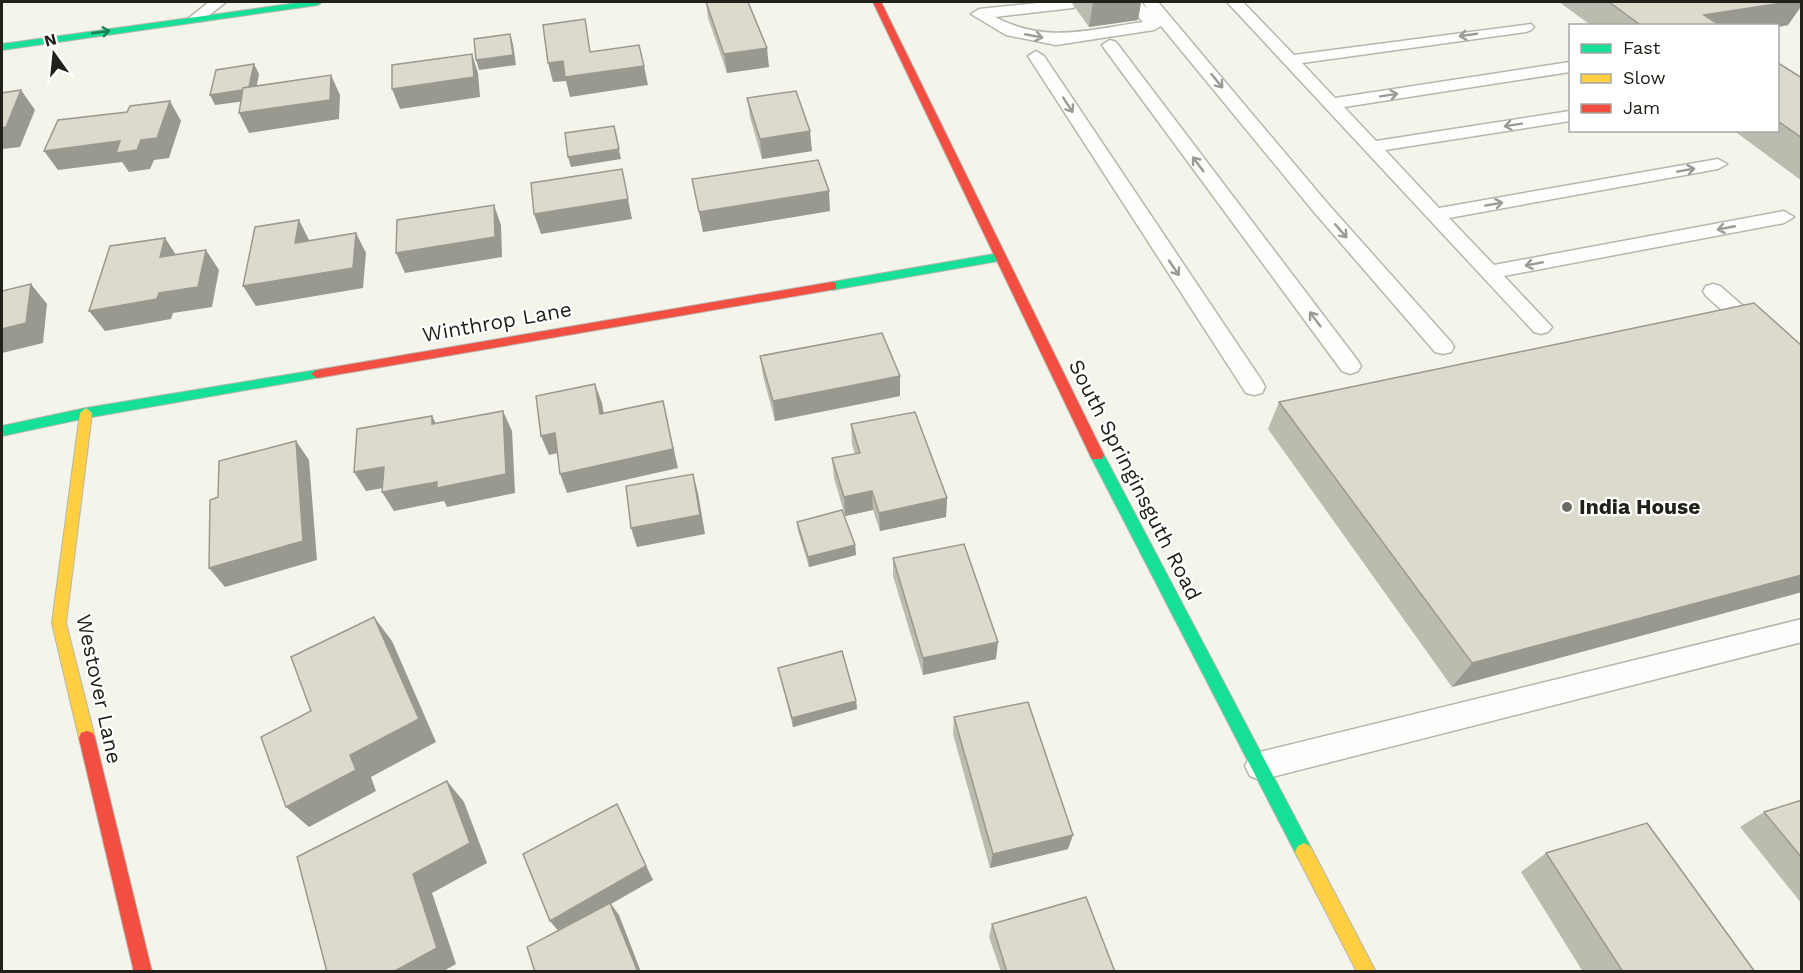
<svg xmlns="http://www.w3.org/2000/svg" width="1803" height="973" viewBox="0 0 1803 973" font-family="'Work Sans',sans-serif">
<rect width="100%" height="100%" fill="#f5f4ea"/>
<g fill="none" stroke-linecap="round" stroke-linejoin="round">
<defs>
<g id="lane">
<polygon points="209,2 226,2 202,21 192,21 189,18"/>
<path d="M1047 2 1081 3 1073 8 995 17C1047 44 1087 30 1143 22L1126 2H1141L1148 10 1143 2H1158L1328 204 1451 342 1454 347 1451 352 1443 354 1435 352 1314 212 1161 26 1154 30 1056 45 1006 35 971 14 979 9Z"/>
<polygon points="1227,2 1243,2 1294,55 1531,24 1534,27 1531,30 1526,32 1302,63 1335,98 1570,62 1570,72 1344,107 1376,141 1570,111 1570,121 1385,150 1439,208 1718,159 1727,164 1718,169 1449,218 1494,265 1784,211 1794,217 1784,223 1504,276 1552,327 1548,332 1541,334 1534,332"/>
<polygon points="1110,40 1116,42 1358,361 1361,366 1358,371 1350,374 1342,371 1104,48 1102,45"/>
<polygon points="1036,51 1044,56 1262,381 1265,387 1262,393 1254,395 1246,393 1028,56"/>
<polygon points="1713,284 1720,286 1802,357 1802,378 1794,375 1706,296 1703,291 1706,286"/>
<polygon points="1802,619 1802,642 1260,780 1250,776 1245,766 1250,756 1260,752"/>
</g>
<g id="fast">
<polygon points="304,2 322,2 318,5 2,50 2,44"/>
<polygon points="1000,253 1006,257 1004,260 832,290 826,286 832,282"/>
<polygon points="317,370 323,374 321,377 86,418 2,436 2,426 86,408"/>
<polygon points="1097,450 1104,455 1310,846 1313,852 1310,858 1304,861 1298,858 1090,455"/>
</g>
<g id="slow">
<polygon points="86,408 92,413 66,623 95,738 93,743 87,745 81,743 79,738 52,623 80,413"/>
<polygon points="1304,843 1310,846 1376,972 1357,972 1295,852 1298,846"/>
</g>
<g id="jam">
<polygon points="873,2 881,2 1104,455 1102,459 1092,459 1090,455"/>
<polygon points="832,282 836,283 836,289 317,378 311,374 317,370"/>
<polygon points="87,731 93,733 95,738 152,972 134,972 79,738 81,733"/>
</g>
</defs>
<use href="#lane" stroke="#b7b6ae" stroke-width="3"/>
<use href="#fast" stroke="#b7b6ae" stroke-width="2"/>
<use href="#slow" stroke="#b7b6ae" stroke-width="2"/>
<use href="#jam" stroke="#b7b6ae" stroke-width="2"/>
<use href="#lane" fill="#fefdfc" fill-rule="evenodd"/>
<use href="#fast" fill="#16e098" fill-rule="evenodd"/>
<use href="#slow" fill="#ffcf43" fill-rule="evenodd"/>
<use href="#jam" fill="#f24e42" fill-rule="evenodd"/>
</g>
<g fill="#bcbbb0">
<polygon points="706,2 748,2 769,67 727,73 708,18"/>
<polygon points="1071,2 1141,2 1138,20 1089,27"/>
<polygon points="1559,2 1802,2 1802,5 1788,25 1778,27 1778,26 1592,26"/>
<polygon points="1778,63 1802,78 1802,181 1733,130 1778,130"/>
<polygon points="747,98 812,151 762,159 750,117"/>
<polygon points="692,179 830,211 703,232"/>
<polygon points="1802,346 1802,592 1452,687 1268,429 1279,402"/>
<polygon points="760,356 900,396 775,421 763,376"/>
<polygon points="851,424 947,498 946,517 880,531 873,510 845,516 834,478 832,458 855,454 852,444"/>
<polygon points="797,522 855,545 856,555 809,567 798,531"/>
<polygon points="893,558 996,659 923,675 893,576"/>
<polygon points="778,668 856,701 857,709 793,727"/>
<polygon points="954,717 1068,849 990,868 953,734"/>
<polygon points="1802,800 1802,904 1740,827 1764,812"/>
<polygon points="1546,853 1755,972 1583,972 1521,872"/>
<polygon points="992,924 1115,972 1001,972 989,937"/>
</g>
<g fill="#999990">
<polygon points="1093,2 1141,2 1138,20 1089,27"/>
<polygon points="1789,2 1802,2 1802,5 1788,25 1778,27 1778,26 1698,26 1704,15"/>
<polygon points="510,34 513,44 516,65 479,70 476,60"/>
<polygon points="767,48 769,67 727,73 724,54"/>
<polygon points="472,54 478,73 480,97 400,109 392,89"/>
<polygon points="563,61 644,66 648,85 570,97 566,81 553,82 548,63"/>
<polygon points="254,64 259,74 254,100 215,105 210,95"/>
<polygon points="331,75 340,95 339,119 249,133 239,113"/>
<polygon points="21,90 35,110 20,147 2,149 2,128"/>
<polygon points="170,101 181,121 169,158 154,160 150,169 129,172 122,162 58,170 44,151 120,141 141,140"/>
<polygon points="614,126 621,159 571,167 568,157"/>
<polygon points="810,131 812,151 762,159 760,139"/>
<polygon points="622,169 632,219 541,234 534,214"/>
<polygon points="829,191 830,211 703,232 699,212"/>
<polygon points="494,205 501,225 502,257 405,273 396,253"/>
<polygon points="299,220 309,240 306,263 295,243"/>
<polygon points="356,233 366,253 363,288 256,306 243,286"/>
<polygon points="165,238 178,258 160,257"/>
<polygon points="206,250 219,270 212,307 173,313 171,319 105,331 89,311 159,293"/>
<polygon points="31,284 47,304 43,343 2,353 2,329"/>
<polygon points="900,376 900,396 775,421 773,401"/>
<polygon points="595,384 602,403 607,434 600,414"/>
<polygon points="663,401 678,468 567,493 560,474"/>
<polygon points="503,411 512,431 515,493 447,507 444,501 394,511 382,492"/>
<polygon points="432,416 442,435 432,424"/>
<polygon points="555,433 562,452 549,455 541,436"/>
<polygon points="296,441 309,460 317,560 225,587 209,568"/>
<polygon points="384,467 395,486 366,491 354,472"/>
<polygon points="693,474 698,493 705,534 637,547 631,528"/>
<polygon points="872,491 873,510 845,516 844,497"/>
<polygon points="947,498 946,517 880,531 879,513"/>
<polygon points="855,545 856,555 809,567 808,557"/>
<polygon points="1802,575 1802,592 1452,687 1472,663"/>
<polygon points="374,617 392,641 436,742 371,777 376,791 309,827 286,807 350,755"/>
<polygon points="998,642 996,659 923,675 923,658"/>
<polygon points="856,701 857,709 793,727 792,718"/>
<polygon points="447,781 464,802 487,863 432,893 456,964 442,972 393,972 413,874"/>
<polygon points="617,804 653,880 611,904 619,915 641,972 638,972 560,933 550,921"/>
<polygon points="1073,835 1068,849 990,868 993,854"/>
</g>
<g fill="#dbdacd" stroke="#999990" stroke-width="1.5">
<polygon points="706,2 748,2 767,48 724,54"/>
<polygon points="1609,2 1789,2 1704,15 1721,26 1642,26"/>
<polygon points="585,19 590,52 639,45 644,66 565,77 563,61 548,63 543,25"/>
<polygon points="510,34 513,55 476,60 474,39"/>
<polygon points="472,54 474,77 392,89 392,65"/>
<polygon points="1778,63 1802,78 1802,138 1778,121"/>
<polygon points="254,64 249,87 243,88 242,90 210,95 216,70"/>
<polygon points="331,75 330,100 239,113 243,88"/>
<polygon points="21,90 6,127 2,128 2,93"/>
<polygon points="796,91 810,131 760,139 747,98"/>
<polygon points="170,101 157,138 141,140 137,150 116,153 120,141 44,151 58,120 127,112 130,106"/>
<polygon points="614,126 619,149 568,157 565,133"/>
<polygon points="818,160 829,191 699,212 692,179"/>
<polygon points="622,169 628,199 534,214 531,183"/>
<polygon points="494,205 495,237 396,253 397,220"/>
<polygon points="299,220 295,243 356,233 353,268 243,286 255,227"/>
<polygon points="165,238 160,257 206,250 198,287 159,293 157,299 89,311 110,246"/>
<polygon points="31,284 26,323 2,329 2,291"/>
<polygon points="1754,303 1802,346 1802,575 1472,663 1279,402"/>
<polygon points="882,333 900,376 773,401 760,356"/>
<polygon points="595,384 600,414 663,401 673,449 560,474 555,433 541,436 536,396"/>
<polygon points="503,411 506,474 437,488 437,482 382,492 384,467 354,472 357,429 432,416 432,424"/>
<polygon points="915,412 947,498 879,513 872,491 844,497 832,458 860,453 851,424"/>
<polygon points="296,441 303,541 209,568 210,500 218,497 219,461"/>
<polygon points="693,474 700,515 631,528 626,486"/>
<polygon points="842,510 855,545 808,557 797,522"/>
<polygon points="964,544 998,642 923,658 893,558"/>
<polygon points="374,617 419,719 350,755 356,770 286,807 261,737 311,711 291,657"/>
<polygon points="842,651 856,701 792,718 778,668"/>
<polygon points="1028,702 1073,835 993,854 954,717"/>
<polygon points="447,781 470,843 413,874 437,948 393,972 327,972 297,857"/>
<polygon points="1802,800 1802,858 1764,812"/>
<polygon points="617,804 646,866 550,921 523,854"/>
<polygon points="1647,823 1755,972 1623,972 1546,853"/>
<polygon points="1086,897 1115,972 1007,972 992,924"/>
<polygon points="610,903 638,972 535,972 527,947"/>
</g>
<defs><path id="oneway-shaft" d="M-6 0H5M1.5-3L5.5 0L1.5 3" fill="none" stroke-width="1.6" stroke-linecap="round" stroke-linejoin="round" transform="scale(1.5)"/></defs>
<use stroke="#1c8059" href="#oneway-shaft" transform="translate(101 32) rotate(-8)"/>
<g stroke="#9b9a96">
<use href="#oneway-shaft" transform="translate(1468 35) rotate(172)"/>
<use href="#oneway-shaft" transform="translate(1034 36) rotate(11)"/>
<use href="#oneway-shaft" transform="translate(1217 81) rotate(51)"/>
<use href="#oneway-shaft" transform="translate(1389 95) rotate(-9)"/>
<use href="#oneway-shaft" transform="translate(1068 105) rotate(57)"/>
<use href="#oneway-shaft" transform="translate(1513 125) rotate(171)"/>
<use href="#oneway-shaft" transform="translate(1198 164) rotate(-127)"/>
<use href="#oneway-shaft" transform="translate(1686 170) rotate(-10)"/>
<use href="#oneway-shaft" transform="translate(1494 204) rotate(-10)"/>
<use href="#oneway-shaft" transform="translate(1726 228) rotate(169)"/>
<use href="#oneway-shaft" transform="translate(1341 231) rotate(49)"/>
<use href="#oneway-shaft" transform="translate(1534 264) rotate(169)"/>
<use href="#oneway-shaft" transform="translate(1174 268) rotate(56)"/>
<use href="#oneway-shaft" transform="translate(1315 319) rotate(-127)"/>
</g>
<circle fill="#6b6b63" stroke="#fff" stroke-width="2" cx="1567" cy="507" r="6"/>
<g text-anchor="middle" stroke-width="4.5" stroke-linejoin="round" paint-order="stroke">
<g font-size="21" fill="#21211a" stroke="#fff">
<text transform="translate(497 322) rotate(-10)" y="7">Winthrop Lane</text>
<text transform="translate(1135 480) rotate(63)" y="7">South Springinsguth Road</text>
<text transform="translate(99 689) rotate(78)" y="7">Westover Lane</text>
</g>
<g font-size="21" font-weight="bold" fill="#21211a" stroke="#fff" text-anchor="start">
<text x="1579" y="514">India House</text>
</g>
</g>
<rect width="1803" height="973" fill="none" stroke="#21211a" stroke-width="6"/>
<rect x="1569" y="24" width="210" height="108" fill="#ffffff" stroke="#a6a6a3" stroke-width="1.5"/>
<rect x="1581" y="44" width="30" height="9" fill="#16e098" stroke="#a6a6a3" stroke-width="1.5"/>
<text x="1623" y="54" font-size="18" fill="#21211a">Fast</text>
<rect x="1581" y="74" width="30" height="9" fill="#ffcf43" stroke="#a6a6a3" stroke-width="1.5"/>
<text x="1623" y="84" font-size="18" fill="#21211a">Slow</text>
<rect x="1581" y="104" width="30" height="9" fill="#f24e42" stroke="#a6a6a3" stroke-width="1.5"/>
<text x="1623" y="114" font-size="18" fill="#21211a">Jam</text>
<g transform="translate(54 54) rotate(345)" stroke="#ffffff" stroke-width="4.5" paint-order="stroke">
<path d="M0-4.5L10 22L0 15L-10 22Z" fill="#21211a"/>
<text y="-9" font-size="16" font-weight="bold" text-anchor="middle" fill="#21211a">N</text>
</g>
</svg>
